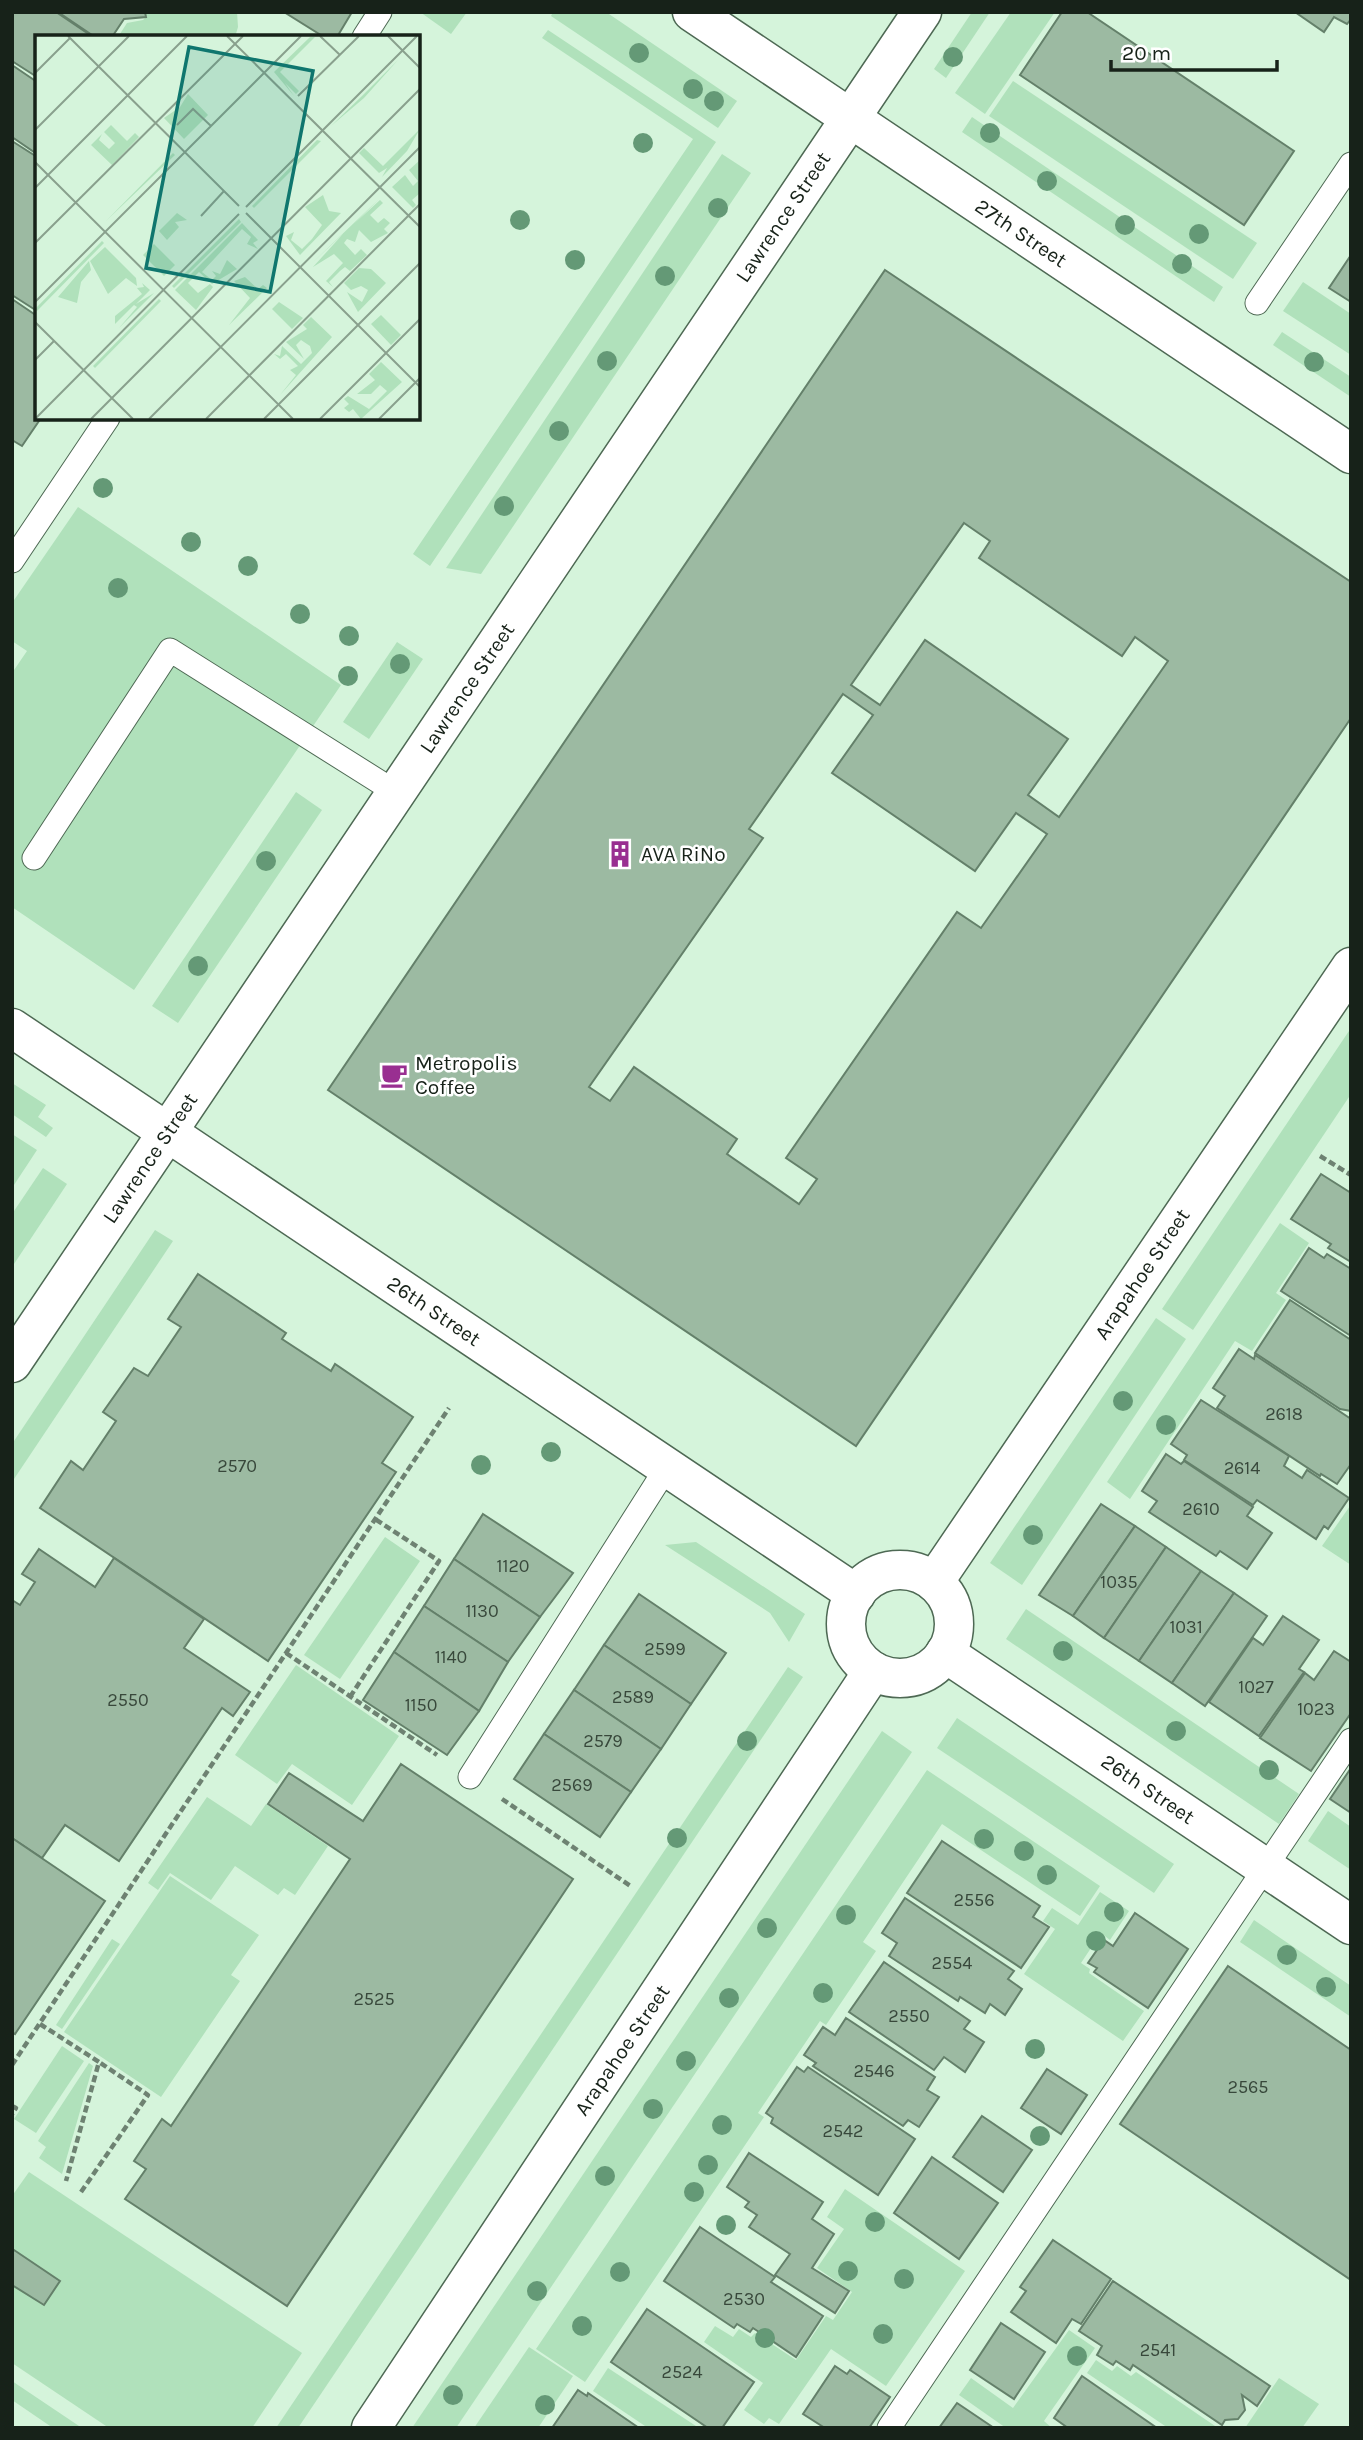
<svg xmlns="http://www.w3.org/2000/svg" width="1363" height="2440" viewBox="0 0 1363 2440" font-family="Karla,sans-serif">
<rect width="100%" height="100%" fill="#d5f4db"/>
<g fill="#b0e1bb">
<polygon points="145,12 237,12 238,27 235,37 118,37 127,23 143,20 146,17"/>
<polygon points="420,12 467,12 451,34"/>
<polygon points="553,12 606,12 737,101 718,128 551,16"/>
<polygon points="972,12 990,12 946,78 934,69"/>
<polygon points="1011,12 1055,12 985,114 955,93"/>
<polygon points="548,30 716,142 430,566 413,554 693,139 542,38"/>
<polygon points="1013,81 1257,243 1233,279 989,116"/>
<polygon points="972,117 1223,287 1214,302 962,132"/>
<polygon points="722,154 751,173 481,574 446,568"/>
<polygon points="1303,282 1351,314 1351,355 1283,311"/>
<polygon points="1282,332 1351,377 1351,397 1273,345"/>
<polygon points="78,507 341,685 134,990 12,907 12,673 27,651 12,641 12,603"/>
<polygon points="397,642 423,659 369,739 343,722"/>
<polygon points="296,792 322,810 178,1023 152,1006"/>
<polygon points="1351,1028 1351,1094 1193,1330 1162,1309"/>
<polygon points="12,1083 46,1105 38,1117 53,1128 46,1137 12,1114"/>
<polygon points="12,1134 37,1150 12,1188"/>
<polygon points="43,1168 67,1184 12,1267 12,1214"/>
<polygon points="1280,1223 1309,1243 1276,1293 1286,1300 1252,1351 1235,1341 1130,1499 1107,1482"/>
<polygon points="155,1230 173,1241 12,1482 12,1444"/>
<polygon points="1156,1318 1186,1339 1022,1585 990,1563"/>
<polygon points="1350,1506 1351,1506 1351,1565 1322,1546"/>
<polygon points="385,1537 420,1561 340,1679 304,1655"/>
<polygon points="696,1542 805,1614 789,1642 770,1613 665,1545"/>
<polygon points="1026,1609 1299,1794 1279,1824 1006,1639"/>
<polygon points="296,1665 399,1736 352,1805 292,1764 277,1784 235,1755"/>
<polygon points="788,1667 803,1677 298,2428 276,2428"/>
<polygon points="957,1718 1174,1864 1154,1893 937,1748"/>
<polygon points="882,1731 912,1752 456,2428 412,2428"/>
<polygon points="927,1770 1100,1886 1080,1916 942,1824 863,1942 876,1951 826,2025 820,2021 758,2113 764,2117 585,2382 536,2349"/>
<polygon points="207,1797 251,1826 266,1804 328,1846 295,1895 284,1888 278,1895 235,1866 211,1900 170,1873 158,1890 148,1883"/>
<polygon points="1328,1811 1351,1827 1351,1870 1308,1841"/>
<polygon points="170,1876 259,1935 231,1975 240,1981 161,2097 64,2032"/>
<polygon points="1100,1892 1129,1911 1110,1940 1101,1933 1081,1963 1090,1969 1089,1973 1144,2011 1123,2041 1024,1974 1055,1929 1043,1921 1052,1908 1078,1925"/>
<polygon points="1254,1920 1351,1986 1351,2017 1240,1942"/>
<polygon points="112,1939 120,1944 62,2029 56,2025"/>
<polygon points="62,2046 84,2061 36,2133 14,2119"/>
<polygon points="89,2063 93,2066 62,2174 39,2158 46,2147 38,2141"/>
<polygon points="29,2172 302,2353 252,2428 109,2428 12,2363 12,2196"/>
<polygon points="845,2189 965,2271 886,2386 831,2349 779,2424 769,2418 764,2424 744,2410 763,2383 704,2342 715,2326 733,2337 739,2329 751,2337 755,2333 796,2360 826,2316 833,2320 852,2292 817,2268 844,2229 827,2217"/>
<polygon points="1069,2330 1095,2348 1044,2421 1052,2428 1006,2428 959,2395 971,2378 1013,2408"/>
<polygon points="529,2347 573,2376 538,2428 474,2428"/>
<polygon points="1096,2360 1112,2371 1117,2366 1131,2376 1136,2372 1218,2428 1168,2428 1087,2373"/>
<polygon points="608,2368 699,2428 648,2428 593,2391"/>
<polygon points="1279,2378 1319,2404 1302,2428 1245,2428"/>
<polygon points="12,2381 82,2428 53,2428 12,2400"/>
</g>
<g fill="#9cbaa2" stroke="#64806a" stroke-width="2" fill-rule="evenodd">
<polygon points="12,12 56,12 93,37 37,37 37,77 12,61"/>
<polygon points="58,12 145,12 146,17 124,19 112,37 95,37"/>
<polygon points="284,12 352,12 337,37 324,37"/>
<polygon points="1062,12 1087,12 1294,151 1244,225 1020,75"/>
<polygon points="1295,12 1351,12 1351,19 1347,24 1334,17 1324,32"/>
<polygon points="12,65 37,82 37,154 12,137"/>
<polygon points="12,141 37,157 37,311 12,295"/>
<polygon points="1351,255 1351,302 1329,288"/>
<path d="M885 270 1351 582V718L856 1446 328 1090ZM964 523 990 541 979 558 1122 656 1135 637 1168 661 1059 817 1028 795 1068 739 925 640 880 705 851 685ZM843 694 873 715 832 773 975 871 1016 813 1047 834 981 928 957 912 786 1158 817 1179 799 1204 727 1154 737 1139 634 1067 610 1101 589 1087 763 838 749 829Z"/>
<polygon points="12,299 37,316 37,418 41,418 22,446 12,440"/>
<polygon points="1321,1174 1351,1193 1351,1262 1328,1248 1331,1244 1291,1219"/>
<polygon points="1309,1248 1324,1258 1327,1254 1351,1269 1351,1336 1281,1291"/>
<polygon points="198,1274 286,1333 282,1339 331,1371 335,1364 413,1417 382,1463 396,1472 268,1661 40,1508 71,1461 83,1470 116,1421 103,1412 134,1368 148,1376 181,1327 168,1319"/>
<polygon points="1290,1300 1351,1340 1351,1411 1340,1409 1255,1353"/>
<polygon points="1239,1349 1254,1359 1255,1355 1351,1419 1351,1464 1337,1484 1321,1474 1320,1476 1217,1408 1225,1396 1213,1388"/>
<polygon points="1201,1400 1289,1456 1284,1466 1302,1478 1307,1470 1349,1498 1328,1529 1324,1526 1316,1539 1257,1500 1253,1505 1184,1460 1187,1455 1171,1444"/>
<polygon points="1166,1454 1181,1464 1184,1461 1253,1507 1247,1516 1272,1533 1247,1569 1220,1551 1216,1556 1149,1512 1157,1501 1142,1491"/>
<polygon points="1101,1504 1135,1526 1073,1616 1039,1595"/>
<polygon points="483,1514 573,1573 540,1617 454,1559"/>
<polygon points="1135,1526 1166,1547 1104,1638 1073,1616"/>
<polygon points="1166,1547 1201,1571 1139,1661 1104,1638"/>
<polygon points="39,1549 95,1587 114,1558 204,1619 184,1648 250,1692 233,1716 222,1708 119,1861 65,1825 42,1858 12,1838 12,1600 20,1605 35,1582 22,1574"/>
<polygon points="454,1559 540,1617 508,1662 424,1606"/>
<polygon points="1201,1571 1234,1593 1172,1683 1139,1661"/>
<polygon points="1234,1593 1267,1616 1205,1706 1172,1683"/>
<polygon points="639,1594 726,1653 691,1704 604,1645"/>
<polygon points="424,1606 508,1662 479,1711 394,1652"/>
<polygon points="1283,1616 1319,1640 1299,1669 1304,1672 1259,1736 1209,1702 1253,1638 1263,1645"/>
<polygon points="604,1645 691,1704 661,1749 574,1690"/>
<polygon points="1334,1651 1351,1662 1351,1713 1311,1771 1260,1738 1305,1673 1314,1680"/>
<polygon points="394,1652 479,1711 447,1755 363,1700"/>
<polygon points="574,1690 661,1749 631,1792 544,1734"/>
<polygon points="544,1734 631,1792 600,1837 514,1779"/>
<polygon points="401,1764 573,1879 287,2306 125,2199 146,2169 134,2161 162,2119 171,2126 350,1859 268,1804 289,1773 363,1821"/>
<polygon points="1351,1768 1351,1813 1330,1799"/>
<polygon points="12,1838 105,1901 15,2034 12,2032"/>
<polygon points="942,1841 1040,1906 1033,1917 1049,1927 1021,1968 907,1893"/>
<polygon points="905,1898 1014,1971 1008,1979 1022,1989 1005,2015 990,2004 985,2013 960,1997 958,2001 889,1956 897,1943 882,1933"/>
<polygon points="1135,1913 1188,1949 1148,2008 1094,1972 1097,1968 1088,1963 1104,1940 1113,1946"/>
<polygon points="884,1962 970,2021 964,2029 984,2042 965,2072 944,2057 934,2070 849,2012"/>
<polygon points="1228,1966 1351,2050 1351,2280 1120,2124"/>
<polygon points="846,2018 935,2077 927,2090 939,2097 919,2127 908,2120 903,2126 813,2066 816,2063 804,2055 823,2027 835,2035"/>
<polygon points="797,2067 804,2072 808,2067 915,2139 878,2195 771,2123 773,2118 766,2113"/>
<polygon points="1047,2069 1087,2095 1061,2134 1021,2108"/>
<polygon points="982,2116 1032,2150 1003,2192 953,2157"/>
<polygon points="749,2153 823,2202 812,2219 834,2234 812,2268 849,2291 835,2313 775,2275 790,2254 749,2227 757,2215 745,2207 749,2202 727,2187"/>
<polygon points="932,2157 998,2203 959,2259 894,2213"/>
<polygon points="700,2227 775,2277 771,2282 823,2316 796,2357 753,2328 750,2332 737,2324 734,2328 664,2281"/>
<polygon points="1053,2240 1111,2279 1081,2324 1072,2319 1056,2343 1011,2312 1026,2291 1020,2287"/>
<polygon points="14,2250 60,2281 44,2305 12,2285 12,2253"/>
<polygon points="1113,2281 1270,2386 1257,2406 1242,2395 1245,2410 1238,2419 1225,2420 1222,2425 1133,2365 1130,2370 1116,2361 1113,2365 1097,2355 1102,2346 1079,2331"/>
<polygon points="647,2309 754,2382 722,2428 708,2428 611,2362"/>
<polygon points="1001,2323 1045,2352 1014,2399 970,2370"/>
<polygon points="835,2366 847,2374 850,2370 890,2397 869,2428 825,2428 803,2414"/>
<polygon points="1082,2376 1157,2428 1068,2428 1054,2418"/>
<polygon points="578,2390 587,2396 588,2393 639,2428 552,2428"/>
<polygon points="957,2403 994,2428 939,2428"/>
</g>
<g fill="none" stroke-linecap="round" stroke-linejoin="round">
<defs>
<g id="service">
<polyline points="364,37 380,12"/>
<polyline points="1257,303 1351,164"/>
<polyline points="12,561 108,418"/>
<polyline points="34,858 170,650 397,793"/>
<polyline points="470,1777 667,1467"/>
<polyline points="889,2428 1351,1740"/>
</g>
<g id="minor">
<polyline points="692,12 1351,454"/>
<polyline points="12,1028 856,1594"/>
<polyline points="945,1653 1351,1925"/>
</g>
<g id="tertiary">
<polyline points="12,1363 922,12"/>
<circle cx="900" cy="1624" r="54"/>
<polyline points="934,1582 1351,967"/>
<polyline points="371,2428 873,1671"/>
</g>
</defs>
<use href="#service" stroke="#4e6954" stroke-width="25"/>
<use href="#minor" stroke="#4e6954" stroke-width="41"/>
<use href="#tertiary" stroke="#4e6954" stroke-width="41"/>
<g stroke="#6e8272" stroke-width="4.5" stroke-dasharray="7 3.5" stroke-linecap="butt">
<polyline points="1320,1156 1351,1175"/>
<polyline points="286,1653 437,1755"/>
<polyline points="350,1697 439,1561 375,1519"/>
<polyline points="502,1799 632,1887"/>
<polyline points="40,2024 99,2062 66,2181"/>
<polyline points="12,2065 449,1408"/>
<polyline points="12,2106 16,2108 12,2114"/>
<polyline points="81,2192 148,2095 99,2062"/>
</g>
<use href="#service" stroke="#fff" stroke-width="23"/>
<use href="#minor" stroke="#fff" stroke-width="38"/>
<use href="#tertiary" stroke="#fff" stroke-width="38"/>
</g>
<g fill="#649976">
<circle cx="639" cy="53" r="10"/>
<circle cx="953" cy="57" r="10"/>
<circle cx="693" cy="89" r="10"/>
<circle cx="714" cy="101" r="10"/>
<circle cx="990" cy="133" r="10"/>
<circle cx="643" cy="143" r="10"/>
<circle cx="1047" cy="181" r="10"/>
<circle cx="718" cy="208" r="10"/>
<circle cx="520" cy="220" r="10"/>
<circle cx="1125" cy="225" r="10"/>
<circle cx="1199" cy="234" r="10"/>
<circle cx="575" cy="260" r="10"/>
<circle cx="1182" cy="264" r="10"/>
<circle cx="665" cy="276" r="10"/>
<circle cx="607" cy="361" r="10"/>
<circle cx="1314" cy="362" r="10"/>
<circle cx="559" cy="431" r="10"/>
<circle cx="103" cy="488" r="10"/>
<circle cx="504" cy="506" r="10"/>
<circle cx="191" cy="542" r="10"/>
<circle cx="248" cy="566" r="10"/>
<circle cx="118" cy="588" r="10"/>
<circle cx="300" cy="614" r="10"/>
<circle cx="349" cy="636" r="10"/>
<circle cx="400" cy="664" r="10"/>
<circle cx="348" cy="676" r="10"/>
<circle cx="266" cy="861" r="10"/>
<circle cx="198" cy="966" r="10"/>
<circle cx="1123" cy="1401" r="10"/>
<circle cx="1166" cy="1425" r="10"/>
<circle cx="551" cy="1452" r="10"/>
<circle cx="481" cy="1465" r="10"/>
<circle cx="1033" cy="1535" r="10"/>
<circle cx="1063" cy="1651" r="10"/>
<circle cx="1176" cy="1731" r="10"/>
<circle cx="747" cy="1741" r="10"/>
<circle cx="1269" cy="1770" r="10"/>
<circle cx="677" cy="1838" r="10"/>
<circle cx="984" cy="1839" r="10"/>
<circle cx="1024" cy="1851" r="10"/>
<circle cx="1047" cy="1875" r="10"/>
<circle cx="1114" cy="1912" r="10"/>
<circle cx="846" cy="1915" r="10"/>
<circle cx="767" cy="1928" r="10"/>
<circle cx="1096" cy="1941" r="10"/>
<circle cx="1287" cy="1955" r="10"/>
<circle cx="1326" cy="1987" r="10"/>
<circle cx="823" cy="1993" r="10"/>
<circle cx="729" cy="1998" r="10"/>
<circle cx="1035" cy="2049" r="10"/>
<circle cx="686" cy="2061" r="10"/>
<circle cx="653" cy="2109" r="10"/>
<circle cx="722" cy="2125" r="10"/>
<circle cx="1040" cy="2136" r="10"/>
<circle cx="708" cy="2165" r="10"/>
<circle cx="605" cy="2176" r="10"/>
<circle cx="694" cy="2192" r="10"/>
<circle cx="875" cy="2222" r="10"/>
<circle cx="726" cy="2225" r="10"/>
<circle cx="848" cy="2271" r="10"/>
<circle cx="620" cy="2272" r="10"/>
<circle cx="904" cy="2279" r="10"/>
<circle cx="537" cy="2291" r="10"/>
<circle cx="582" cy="2326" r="10"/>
<circle cx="883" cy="2334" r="10"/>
<circle cx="765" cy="2338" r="10"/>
<circle cx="1077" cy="2356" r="10"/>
<circle cx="453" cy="2395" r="10"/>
<circle cx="545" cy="2405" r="10"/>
</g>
<defs>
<symbol id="building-bare" viewBox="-9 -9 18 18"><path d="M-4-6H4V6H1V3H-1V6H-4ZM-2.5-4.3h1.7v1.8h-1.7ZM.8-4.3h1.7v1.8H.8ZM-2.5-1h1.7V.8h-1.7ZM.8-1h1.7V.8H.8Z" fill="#992f91" stroke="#fff" stroke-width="2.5" paint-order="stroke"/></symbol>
<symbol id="cafe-bare" viewBox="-9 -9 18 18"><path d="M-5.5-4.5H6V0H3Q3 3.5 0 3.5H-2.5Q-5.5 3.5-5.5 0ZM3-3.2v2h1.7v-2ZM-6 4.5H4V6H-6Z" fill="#992f91" stroke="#fff" stroke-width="2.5" paint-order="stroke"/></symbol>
</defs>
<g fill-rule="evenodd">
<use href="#building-bare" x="601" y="835" width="38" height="38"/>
<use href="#cafe-bare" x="375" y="1056" width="38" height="38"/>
</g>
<g text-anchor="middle" stroke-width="5" stroke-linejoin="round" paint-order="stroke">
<g font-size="18" fill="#38483b">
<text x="1284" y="1420">2618</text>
<text x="237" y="1472">2570</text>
<text x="1242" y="1474">2614</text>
<text x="1201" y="1515">2610</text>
<text x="513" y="1572">1120</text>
<text x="1119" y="1588">1035</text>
<text x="482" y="1617">1130</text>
<text x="1186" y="1633">1031</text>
<text x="665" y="1655">2599</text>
<text x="451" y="1663">1140</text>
<text x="1256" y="1693">1027</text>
<text x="633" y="1703">2589</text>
<text x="128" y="1706">2550</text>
<text x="421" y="1711">1150</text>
<text x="1316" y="1715">1023</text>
<text x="603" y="1747">2579</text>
<text x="572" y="1791">2569</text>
<text x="974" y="1906">2556</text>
<text x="952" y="1969">2554</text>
<text x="374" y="2005">2525</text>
<text x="909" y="2022">2550</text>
<text x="874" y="2077">2546</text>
<text x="1248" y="2093">2565</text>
<text x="843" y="2137">2542</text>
<text x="744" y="2305">2530</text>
<text x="1158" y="2356">2541</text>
<text x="682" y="2378">2524</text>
</g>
<g font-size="21" fill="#172219" stroke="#fff">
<text transform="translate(783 217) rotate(-56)" y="7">Lawrence Street</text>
<text transform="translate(1021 233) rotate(34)" y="7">27th Street</text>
<text transform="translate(467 688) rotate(-56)" y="7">Lawrence Street</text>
<text transform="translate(150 1158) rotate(-56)" y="7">Lawrence Street</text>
<text transform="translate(1142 1274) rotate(-56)" y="7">Arapahoe Street</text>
<text transform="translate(434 1311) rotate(34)" y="7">26th Street</text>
<text transform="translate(1148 1789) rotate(34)" y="7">26th Street</text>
<text transform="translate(622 2050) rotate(-56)" y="7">Arapahoe Street</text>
</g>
<g font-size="21" fill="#172219" stroke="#fff" text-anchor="start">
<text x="641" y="861">AVA RiNo</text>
<text x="415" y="1070">Metropolis<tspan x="415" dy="24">Coffee</tspan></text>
</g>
</g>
<g transform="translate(35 35)">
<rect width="385" height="385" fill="#d5f4db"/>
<path d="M275 2H280L245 37 264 56 261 59 250 48 259 61 239 37ZM363 25 329 63 296 91 327 61ZM153 59 173 80 149 104 129 83 145 72ZM76 90 92 106 100 98 104 102 77 130 56 110 67 99 64 105 74 114 80 108 69 97ZM385 94 372 116 347 142 352 133 344 138 324 118 329 113 348 131ZM282 105 286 106 219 173 217 171ZM138 118 140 120 71 186ZM385 125V158L377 165 381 170 378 173 357 152 370 140 378 151 383 146 374 135ZM288 160 294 176 306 178 265 220 251 201 259 197 256 205 267 214 277 204 287 190 270 172ZM344 164 320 188 345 165 348 168 335 180 343 188 349 183 355 188 349 194 353 198 336 207 324 195 320 207 312 204 309 208 320 220 326 214 332 220 315 236 310 232 305 236 294 247 298 252 291 246 308 228 299 219 278 232 308 199 275 230ZM142 178 152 185 140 187 144 192 132 205 124 196ZM204 184 206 187 139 253 137 251ZM207 188 223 205 218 208 223 214 212 209 216 202 207 194 167 237 177 245 181 241 177 236 185 239 192 225 202 234 177 249 164 237 153 248 163 258 175 249 178 252 161 275 140 255ZM67 206 69 208 2 276 0 274ZM119 209 140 230 129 241 108 220ZM70 212 101 243 102 251 91 243 73 259 55 226ZM54 226 56 235 46 247 42 268 23 262ZM324 233 336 234 351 248 323 277 312 257 327 267 333 255 326 251 316 255 309 248ZM210 242 223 254 228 250 232 253 194 290 215 263 199 246ZM107 248 115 255 101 269 119 258 84 293 102 272 99 270 80 289V281L107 259 102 253 109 252ZM124 264 126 266 60 333 58 331ZM244 267 268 283 257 294 237 274ZM346 280 366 300 356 310 336 289ZM276 282 297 302 245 360 261 340 255 335 263 331 251 319 245 324 239 319 245 321 247 311 266 329 277 318 275 311 266 305 261 310 269 324 251 307 272 294 268 290ZM346 327 367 347 326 384 318 374 314 377 309 373 314 369 309 364 313 361 334 374 352 356 345 350 336 359H322L340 345 334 339Z" fill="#b0e1bb"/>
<path fill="none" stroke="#89a08d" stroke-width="2" d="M33 1 204 171M192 1 385 192M285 1 305 20M353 1 385 33M0 38 35 3M263 61 324 1M142 90 158 74 176 91M0 95 94 1M0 127 258 384M0 153 152 1M211 172 382 1M211 178 385 352M166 181 189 156M0 208 208 1M0 267 266 1M0 287 98 384M0 325 19 306M0 384 204 179M56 384 385 54M114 384 385 112M171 384 385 169M229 384 385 228M285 384 385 284M344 384 385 343"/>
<path fill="#0f766e" fill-opacity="0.15" stroke="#0f766e" stroke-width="3.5" d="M154 12 278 36 235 257 111 233Z"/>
<rect width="385" height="385" fill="none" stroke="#172219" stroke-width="3.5"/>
</g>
<rect width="1363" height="2440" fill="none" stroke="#172219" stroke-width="28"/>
<path d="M1111 60v10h166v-10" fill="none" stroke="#172219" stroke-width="3.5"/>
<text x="1122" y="60" font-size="21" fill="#172219" stroke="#ffffff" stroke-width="5" paint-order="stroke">20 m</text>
</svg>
